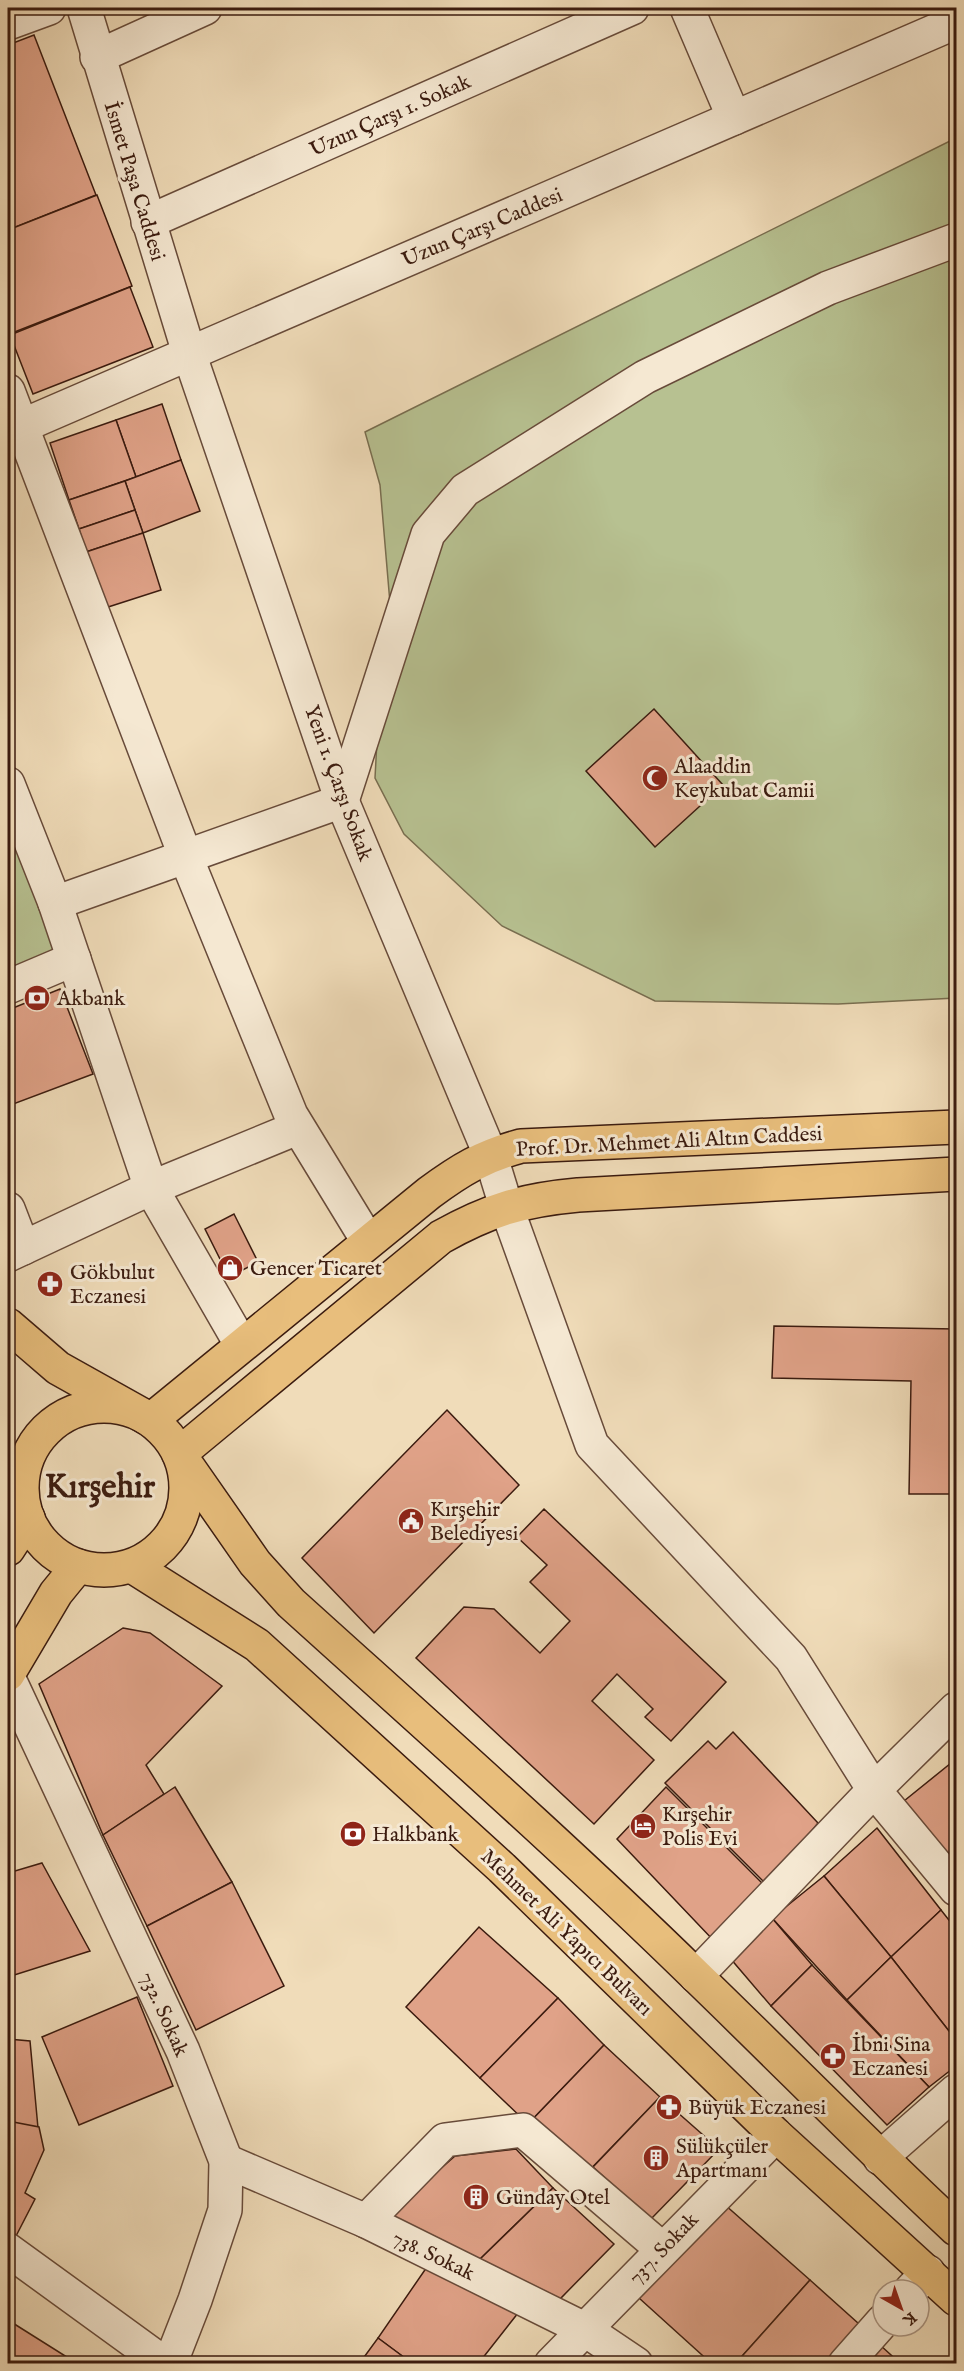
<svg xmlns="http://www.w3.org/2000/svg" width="964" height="2371" viewBox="0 0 964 2371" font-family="'IM FELL English',serif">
<rect width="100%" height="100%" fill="#f0dcb9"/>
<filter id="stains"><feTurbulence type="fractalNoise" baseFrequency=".00333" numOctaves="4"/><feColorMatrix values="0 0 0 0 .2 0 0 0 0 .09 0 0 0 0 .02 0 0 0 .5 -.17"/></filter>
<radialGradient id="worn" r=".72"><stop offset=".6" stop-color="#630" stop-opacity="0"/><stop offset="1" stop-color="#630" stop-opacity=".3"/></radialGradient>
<g fill="#b7c191" stroke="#796e50" stroke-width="1.5">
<polygon points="956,138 956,998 838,1004 655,1001 502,926 404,834 375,778 378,722 391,615 380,485 365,432"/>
<polygon points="23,826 74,959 8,987 8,832"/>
</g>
<g fill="#e0a288" stroke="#3b1b0f" stroke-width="1.5">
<polygon points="34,35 96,195 8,230 8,45"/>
<polygon points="97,195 132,286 12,333 8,322 8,230"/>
<polygon points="130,287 153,347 33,394 10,335"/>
<polygon points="162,404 181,460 136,477 116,420"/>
<polygon points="116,420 136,477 69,500 50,443"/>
<polygon points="181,460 200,511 143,533 125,481"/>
<polygon points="125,481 135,510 79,529 69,500"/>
<polygon points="135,510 143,533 86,552 79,529"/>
<polygon points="143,533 161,590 105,608 86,552"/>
<polygon points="654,709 723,785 655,847 586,771"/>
<polygon points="60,989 93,1074 8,1106 8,1010"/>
<polygon points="234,1214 258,1262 229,1277 205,1229"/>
<polygon points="774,1326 956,1329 956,1494 909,1494 911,1381 772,1378"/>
<polygon points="447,1410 519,1485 374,1633 302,1558"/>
<polygon points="544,1509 726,1682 671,1741 645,1717 653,1709 617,1674 592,1701 654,1760 594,1824 416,1658 464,1607 494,1609 540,1653 570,1621 530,1582 547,1565 517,1537"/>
<polygon points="123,1628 150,1633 222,1686 146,1765 164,1794 103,1835 39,1684"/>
<polygon points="733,1732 818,1823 768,1886 665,1783 708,1741 716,1749"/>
<polygon points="956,1759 956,1873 899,1805"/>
<polygon points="175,1787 232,1882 147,1926 103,1835"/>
<polygon points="666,1787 769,1890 715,1942 617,1839"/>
<polygon points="877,1828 941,1910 891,1957 824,1876"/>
<polygon points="42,1863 90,1951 8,1977 8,1873"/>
<polygon points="824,1876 891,1957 847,2000 772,1918"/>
<polygon points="232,1882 284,1986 196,2030 147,1926"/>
<polygon points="941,1910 956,1929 956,2040 891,1957"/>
<polygon points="772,1918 812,1965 771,2006 730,1958"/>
<polygon points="479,1927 558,1998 480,2078 406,2007"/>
<polygon points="891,1957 956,2040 956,2066 929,2087 847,2000"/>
<polygon points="812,1965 929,2087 887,2125 771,2006"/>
<polygon points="137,1997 173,2086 79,2125 42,2037"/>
<polygon points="558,1998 604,2045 528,2124 480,2078"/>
<polygon points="8,2039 30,2041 38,2128 8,2122"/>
<polygon points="604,2045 660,2097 583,2177 528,2124"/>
<polygon points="660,2097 719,2149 651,2219 593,2167"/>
<polygon points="8,2121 39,2127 44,2150 25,2193 35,2199 15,2238 8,2233"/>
<polygon points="516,2149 553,2188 476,2263 393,2218 398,2206 455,2156"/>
<polygon points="553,2188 614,2244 559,2300 476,2263"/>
<polygon points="724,2204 810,2280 735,2364 712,2364 639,2298"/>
<polygon points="429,2264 522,2308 478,2364 413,2364 378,2338"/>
<polygon points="810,2280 868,2332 839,2364 735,2364"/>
<polygon points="8,2320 78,2364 8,2364"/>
<polygon points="378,2338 413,2364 359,2364"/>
<polygon points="880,2345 901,2364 863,2364"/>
</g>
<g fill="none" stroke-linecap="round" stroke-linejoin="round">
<defs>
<g id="minor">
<polyline points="84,8 189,353 342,801 490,1154 506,1206 592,1445 791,1658 874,1790 696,1976"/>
<polyline points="687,8 734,118"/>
<polyline points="8,23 49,8"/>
<polyline points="97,57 205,8"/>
<polyline points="148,222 632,8"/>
<polyline points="8,391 185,855 291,1115 368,1241"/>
<polyline points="8,432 956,22"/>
<polyline points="8,784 55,903 151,1188 241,1344"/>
<polyline points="55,903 342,801 428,534 465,490 645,377 828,288 956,240"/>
<polyline points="8,987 74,959"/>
<polyline points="8,1209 23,1248"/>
<polyline points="8,1255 151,1188 297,1128"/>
<polyline points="8,1677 183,2051 226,2161 225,2210 195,2300 170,2364"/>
<polyline points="956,1709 874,1790 956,1889"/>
<polyline points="880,2158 956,2091"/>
<polyline points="226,2161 366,2221 584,2329 636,2364"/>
<polyline points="366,2221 445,2140 523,2130 662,2249"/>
<polyline points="8,2250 165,2364"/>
<polyline points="911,2290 928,2272"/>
<polyline points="551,2364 776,2135"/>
<polyline points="845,2364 883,2321"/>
</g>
<g id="major">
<path d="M956 1174 578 1195C523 1200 489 1210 441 1237L179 1454 255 1563 291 1603C427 1726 565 1848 696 1976 783 2060 868 2147 956 2229"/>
<path d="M8 1325 58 1368 151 1420 429 1193C460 1170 483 1156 521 1146L956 1127"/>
<circle cx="104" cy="1488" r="82"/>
<polyline points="8,1549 28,1518 20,1502"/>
<polyline points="132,1566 257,1645 502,1868 776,2135 956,2299"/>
<polyline points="8,1674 56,1593 78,1566"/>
</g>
</defs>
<use href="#minor" stroke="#684b3a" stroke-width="36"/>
<use href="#major" stroke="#3b1b0f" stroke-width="36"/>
<use href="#minor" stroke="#f5e8d2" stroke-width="33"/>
<use href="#major" stroke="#e8be7c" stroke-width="33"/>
</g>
<defs>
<symbol id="mosque-disc" viewBox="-11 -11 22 22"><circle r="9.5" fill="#8f2418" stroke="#f5e8d2"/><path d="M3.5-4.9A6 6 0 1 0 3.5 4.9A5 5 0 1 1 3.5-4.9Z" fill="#fff"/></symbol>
<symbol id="bank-disc" viewBox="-11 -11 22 22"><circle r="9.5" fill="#8f2418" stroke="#f5e8d2"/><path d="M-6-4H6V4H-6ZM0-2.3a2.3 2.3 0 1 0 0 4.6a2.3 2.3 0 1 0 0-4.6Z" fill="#fff"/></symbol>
<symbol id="shop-disc" viewBox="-11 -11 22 22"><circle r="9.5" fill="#8f2418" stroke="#f5e8d2"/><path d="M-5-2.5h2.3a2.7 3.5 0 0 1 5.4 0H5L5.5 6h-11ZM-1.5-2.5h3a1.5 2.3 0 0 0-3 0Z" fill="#fff"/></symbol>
<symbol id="pharmacy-disc" viewBox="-11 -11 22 22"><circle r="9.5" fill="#8f2418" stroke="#f5e8d2"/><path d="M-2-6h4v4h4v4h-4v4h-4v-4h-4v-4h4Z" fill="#fff"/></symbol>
<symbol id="civic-disc" viewBox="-11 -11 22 22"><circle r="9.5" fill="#8f2418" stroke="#f5e8d2"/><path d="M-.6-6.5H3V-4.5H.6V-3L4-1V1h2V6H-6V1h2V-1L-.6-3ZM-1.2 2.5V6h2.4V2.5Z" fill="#fff"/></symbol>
<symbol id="hotel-disc" viewBox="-11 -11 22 22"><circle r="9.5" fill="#8f2418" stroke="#f5e8d2"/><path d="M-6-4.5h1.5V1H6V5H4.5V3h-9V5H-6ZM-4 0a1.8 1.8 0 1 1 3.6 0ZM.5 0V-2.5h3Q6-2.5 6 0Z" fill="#fff"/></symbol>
<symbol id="building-disc" viewBox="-11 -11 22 22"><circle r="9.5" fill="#8f2418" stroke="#f5e8d2"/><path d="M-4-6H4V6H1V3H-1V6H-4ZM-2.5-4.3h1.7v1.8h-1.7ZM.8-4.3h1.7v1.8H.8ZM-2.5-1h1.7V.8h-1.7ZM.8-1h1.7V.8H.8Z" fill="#fff"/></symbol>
</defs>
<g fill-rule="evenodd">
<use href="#mosque-disc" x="640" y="763" width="30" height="30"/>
<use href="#bank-disc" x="22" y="983" width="30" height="30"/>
<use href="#shop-disc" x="215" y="1253" width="30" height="30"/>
<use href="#pharmacy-disc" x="35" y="1269" width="30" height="30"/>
<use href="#civic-disc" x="396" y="1506" width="30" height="30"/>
<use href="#hotel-disc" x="628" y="1811" width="30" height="30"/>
<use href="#bank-disc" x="338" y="1819" width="30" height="30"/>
<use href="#pharmacy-disc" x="818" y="2041" width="30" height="30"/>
<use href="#pharmacy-disc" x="654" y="2092" width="30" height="30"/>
<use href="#building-disc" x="641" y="2143" width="30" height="30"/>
<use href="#building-disc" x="461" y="2182" width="30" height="30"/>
</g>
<g text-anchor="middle" stroke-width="6" stroke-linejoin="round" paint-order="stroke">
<g font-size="21" fill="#3b1b0f" stroke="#f5e8d2">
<text transform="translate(390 115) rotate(-24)" y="7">Uzun Çarşı 1. Sokak</text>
<text transform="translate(135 181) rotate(73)" y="7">İsmet Paşa Caddesi</text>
<text transform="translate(482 227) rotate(-23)" y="7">Uzun Çarşı Caddesi</text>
<text transform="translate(339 783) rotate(70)" y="7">Yeni 1. Çarşı Sokak</text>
<text transform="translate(669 1141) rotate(-3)" y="7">Prof. Dr. Mehmet Ali Altın Caddesi</text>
<text transform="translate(567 1932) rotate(44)" y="7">Mehmet Ali Yapıcı Bulvarı</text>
<text transform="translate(165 2014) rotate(66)" y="7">732. Sokak</text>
<text transform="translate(663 2248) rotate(-46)" y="7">737. Sokak</text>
<text transform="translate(434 2255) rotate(26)" y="7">738. Sokak</text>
</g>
<g font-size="21" fill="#3b1b0f" stroke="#f5e8d2" text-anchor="start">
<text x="674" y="773">Alaaddin<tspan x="674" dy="24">Keykubat Camii</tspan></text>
<text x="57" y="1005">Akbank</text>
<text x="250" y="1275">Gencer Ticaret</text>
<text x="70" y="1279">Gökbulut<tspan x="70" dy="24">Eczanesi</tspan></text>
<text x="430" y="1516">Kırşehir<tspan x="430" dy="24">Belediyesi</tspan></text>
<text x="662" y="1821">Kırşehir<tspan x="662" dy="24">Polis Evi</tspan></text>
<text x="372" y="1841">Halkbank</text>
<text x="852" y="2051">İbni Sina<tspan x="852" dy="24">Eczanesi</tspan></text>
<text x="688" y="2114">Büyük Eczanesi</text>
<text x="676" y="2153">Sülükçüler<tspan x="676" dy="24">Apartmanı</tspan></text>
<text x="496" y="2204">Günday Otel</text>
</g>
<g font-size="33" font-weight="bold" fill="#3b1b0f" stroke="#f5e8d2">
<text x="100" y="1497">Kırşehir</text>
</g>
</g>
<rect width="964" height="2371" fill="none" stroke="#f0dcb9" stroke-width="30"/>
<rect x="9" y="9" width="946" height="2353" fill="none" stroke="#3b1b0f" stroke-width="3"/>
<rect x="15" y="15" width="934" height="2341" fill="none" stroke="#3b1b0f" stroke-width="1.5"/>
<g transform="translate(901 2308) rotate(140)"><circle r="28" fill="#f5e8d2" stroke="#ab9684" stroke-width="1.5"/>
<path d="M0-4.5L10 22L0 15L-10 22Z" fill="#8f2418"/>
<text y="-9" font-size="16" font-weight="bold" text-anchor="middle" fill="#3b1b0f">K</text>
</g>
<rect width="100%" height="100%" filter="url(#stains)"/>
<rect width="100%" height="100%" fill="url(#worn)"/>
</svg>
